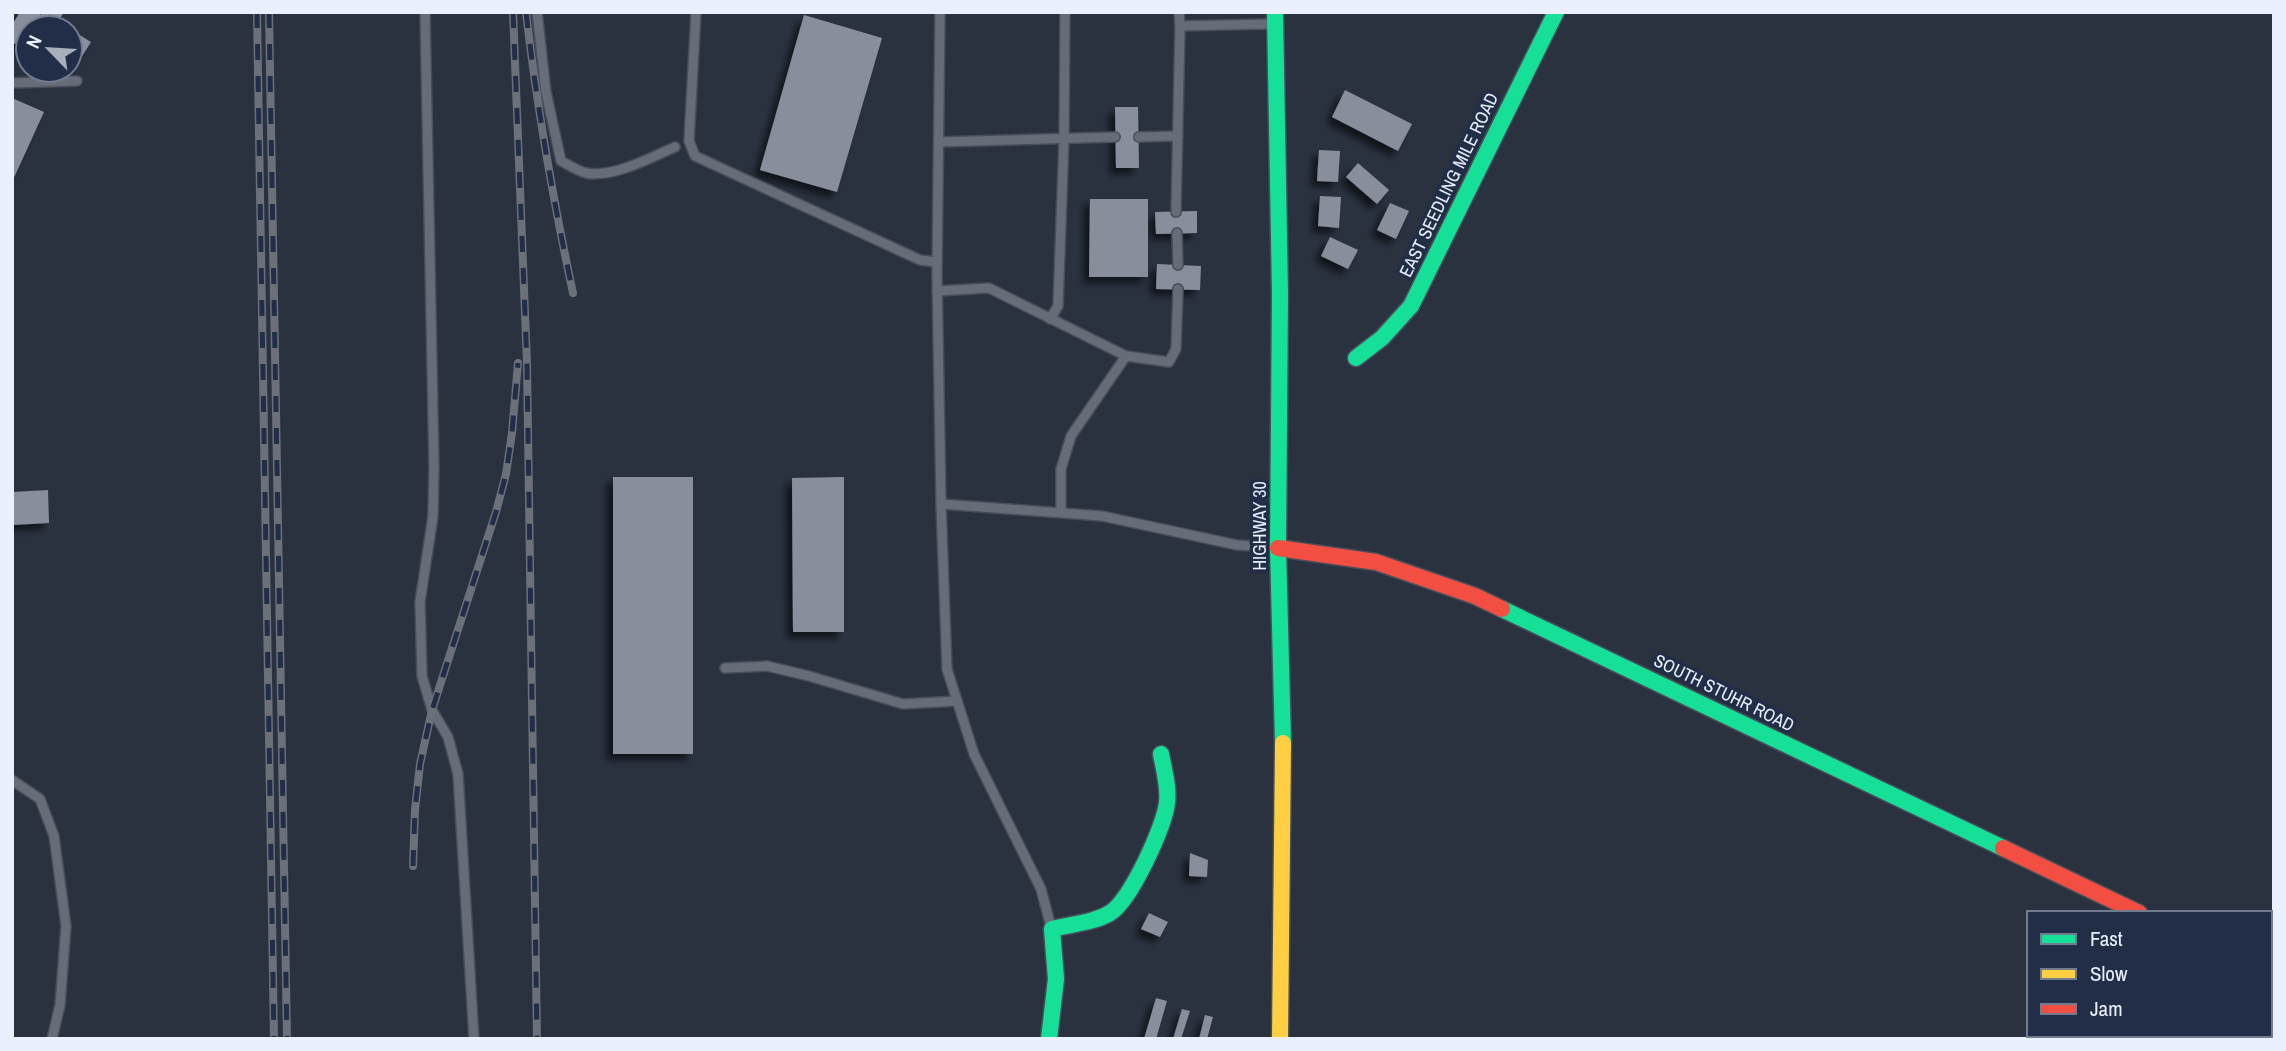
<svg xmlns="http://www.w3.org/2000/svg" width="2286" height="1051" viewBox="0 0 2286 1051" font-family="'Archivo Narrow',sans-serif">
<defs>
<filter id="shadow"><feDropShadow dx="-6" dy="6" stdDeviation="3.5" flood-color="#0009"/></filter>
</defs>
<rect width="100%" height="100%" fill="#2a3240"/>
<g fill="#888e9b" filter="url(#shadow)">
<polygon points="20,12 37,12 41,15 42,12 64,12 58,22 69,28 28,28 28,51 12,42 12,25"/>
<polygon points="804,15 882,38 837,192 760,170"/>
<polygon points="70,29 91,42 69,77 58,70 70,70"/>
<polygon points="1345,90 1412,124 1398,151 1332,117"/>
<polygon points="12,98 44,112 12,182"/>
<polygon points="1115,107 1138,107 1139,168 1116,168"/>
<polygon points="1319,150 1340,151 1338,182 1317,181"/>
<polygon points="1358,163 1389,190 1377,204 1346,177"/>
<polygon points="1320,196 1341,197 1339,228 1318,226"/>
<polygon points="1090,199 1148,199 1148,277 1089,277"/>
<polygon points="1390,203 1409,211 1396,239 1377,230"/>
<polygon points="1197,211 1197,233 1156,234 1155,212"/>
<polygon points="1330,237 1358,250 1348,269 1321,256"/>
<polygon points="1157,264 1201,266 1200,290 1156,289"/>
<rect x="613" y="477" width="80" height="277"/>
<polygon points="844,477 844,632 793,632 792,478"/>
<polygon points="48,490 49,523 12,525 12,492"/>
<polygon points="1190,853 1208,860 1207,877 1189,876"/>
<polygon points="1149,913 1168,922 1160,937 1141,929"/>
<polygon points="1156,998 1167,1001 1156,1039 1144,1039"/>
<polygon points="1182,1009 1190,1011 1181,1039 1173,1039"/>
<polygon points="1205,1015 1213,1017 1207,1039 1199,1039"/>
</g>
<g fill="none" stroke-linecap="round" stroke-linejoin="round">
<defs>
<g id="lane">
<polyline points="425,12 434,467 433,516 420,602 422,676 432,710 448,737 458,774 474,1039"/>
<path d="M537 12 546 92 561 161C569 165 578 171 586 173 613 178 650 158 675 147"/>
<polyline points="696,12 689,141 695,156 920,260 937,262"/>
<polyline points="940,12 937,274 941,504 947,669 974,754 1041,889 1051,927"/>
<polyline points="1179,12 1180,26 1269,24"/>
<polyline points="12,83 77,81"/>
<polyline points="1139,137 1178,136"/>
<polyline points="939,142 1115,137"/>
<polyline points="1176,212 1180,26"/>
<polyline points="1177,233 1178,265"/>
<polyline points="937,291 989,288 1126,356"/>
<polyline points="1050,319 1058,306 1064,139 1065,12"/>
<polyline points="941,504 1102,516 1237,545 1273,547"/>
<polyline points="1061,512 1061,469 1071,436 1126,356 1169,362 1176,349 1178,289"/>
<polyline points="725,668 767,666 809,676 903,704 957,701"/>
<polyline points="12,780 40,799 54,836 66,926 60,1005 52,1039"/>
</g>
<g id="fast">
<polyline points="1275,12 1280,294 1278,548 1283,743"/>
<polyline points="1356,358 1382,338 1411,306 1556,12"/>
<polyline points="1502,609 2003,848"/>
<path d="M1049 1039 1056 979 1052 929C1071 924 1093 923 1110 913 1131 900 1164 827 1167 803 1169 787 1164 770 1161 754"/>
</g>
<g id="slow">
<polyline points="2270,975 2274,977"/>
<polyline points="1280,1039 1283,743"/>
</g>
<g id="jam">
<polyline points="1278,548 1376,562 1475,596 1502,609"/>
<polyline points="2003,848 2139,913"/>
</g>
</defs>
<use href="#lane" stroke="#484e59" stroke-width="12"/>
<use href="#fast" stroke="#484e59" stroke-width="19"/>
<use href="#slow" stroke="#484e59" stroke-width="19"/>
<use href="#jam" stroke="#484e59" stroke-width="19"/>
<use href="#lane" stroke="#676d78" stroke-width="9"/>
<use href="#fast" stroke="#16e098" stroke-width="16"/>
<use href="#slow" stroke="#ffcf43" stroke-width="16"/>
<use href="#jam" stroke="#f24e42" stroke-width="16"/>
<defs>
<g id="rail">
<polyline points="257,12 274,1039"/>
<polyline points="269,12 287,1039"/>
<polyline points="513,12 527,364 537,1039"/>
<path d="M526 12C537 107 553 200 573 293"/>
<polyline points="413,866 415,810 420,764 432,710 496,512 506,474 512,433 518,363"/>
</g>
</defs>
<use href="#rail" stroke="#6b707b" stroke-width="8"/>
<use href="#rail" stroke="#222e48" stroke-width="5" stroke-dasharray="16" stroke-linecap="butt"/>
</g>
<g text-anchor="middle" stroke-width="7" stroke-linejoin="round" paint-order="stroke">
<g font-size="18" fill="#eaf0fe" stroke="#222e48">
<text transform="translate(1449 185) rotate(-64)" y="6">EAST SEEDLING MILE ROAD</text>
<text transform="translate(1260 526) rotate(-90)" y="6">HIGHWAY 30</text>
<text transform="translate(1724 693) rotate(26)" y="6">SOUTH STUHR ROAD</text>
</g>
</g>
<rect width="2286" height="1051" fill="none" stroke="#eaf0fe" stroke-width="28"/>
<rect x="2027" y="911" width="245" height="126" fill="#222e48" stroke="#727c91" stroke-width="2"/>
<rect x="2041" y="934" width="35" height="10" fill="#16e098" stroke="#727c91" stroke-width="2"/>
<text x="2090" y="946" font-size="21" fill="#eaf0fe">Fast</text>
<rect x="2041" y="969" width="35" height="10" fill="#ffcf43" stroke="#727c91" stroke-width="2"/>
<text x="2090" y="981" font-size="21" fill="#eaf0fe">Slow</text>
<rect x="2041" y="1004" width="35" height="10" fill="#f24e42" stroke="#727c91" stroke-width="2"/>
<text x="2090" y="1016" font-size="21" fill="#eaf0fe">Jam</text>
<g transform="translate(49 49) rotate(295)"><circle r="33" fill="#222e48" stroke="#727c91" stroke-width="2"/>
<path d="M0-5L12 26L0 18L-12 26Z" fill="#a7aebc"/>
<text y="-10" font-size="19" font-weight="bold" text-anchor="middle" fill="#eaf0fe">N</text>
</g>
</svg>
